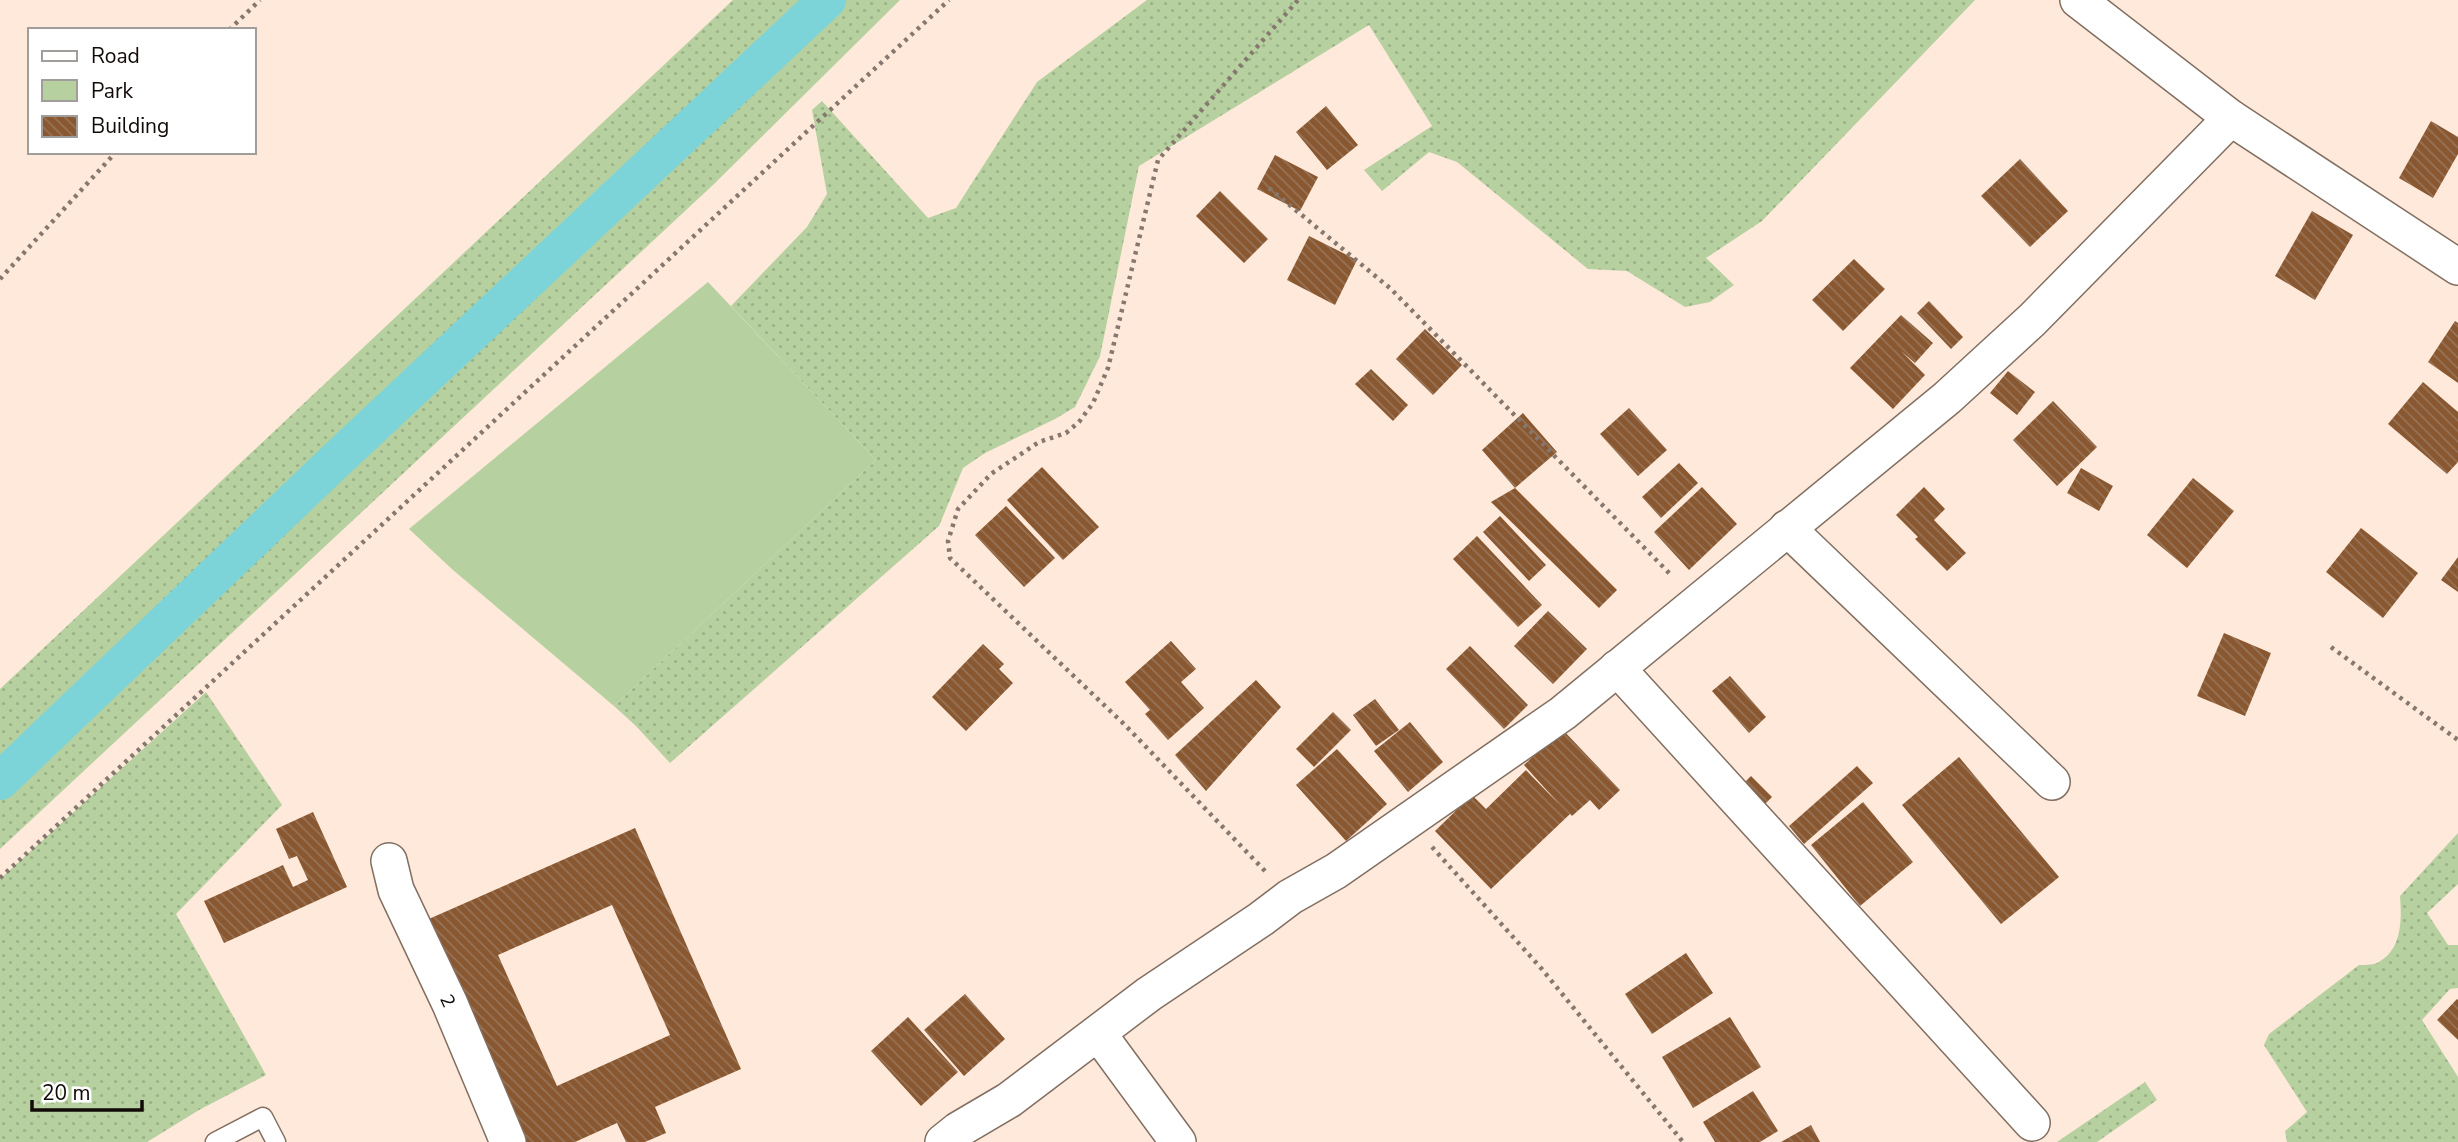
<svg xmlns="http://www.w3.org/2000/svg" width="2458" height="1142" viewBox="0 0 2458 1142" font-family="'Nunito Sans',sans-serif">
<defs>
<pattern id="grass-dots" width="8" height="8" patternUnits="userSpaceOnUse" patternTransform="scale(1.75)"><rect width="8" height="8" fill="#b6d09f"/><path d="M2 2h.1M6 6h.1" fill="none" stroke="#9bb187" stroke-width="1.8" stroke-linecap="round"/></pattern>
<pattern id="building-back-hatch" width="6" height="6" patternUnits="userSpaceOnUse" patternTransform="scale(1.75)"><rect width="6" height="6" fill="#895730"/><path d="M-1 5l2 2M0 0l6 6M5-1l2 2" fill="none" stroke="#977458"/></pattern>
</defs>
<rect width="100%" height="100%" fill="#fee9da"/>
<g fill="url(#grass-dots)">
<polygon points="733,0 900,0 714,184 0,849 0,689"/>
<polygon points="1147,0 1975,0 1762,221 1706,258 1734,285 1710,302 1685,307 1627,271 1588,269 1457,162 1429,152 1382,191 1364,170 1432,126 1369,25 1139,166 1100,356 1075,407 1055,419 985,453 963,468 939,526 670,763 636,726 614,706 876,460 731,306 807,227 827,194 812,110 822,101 928,218 956,208 1037,82"/>
<polygon points="206,692 282,805 176,914 266,1075 199,1110 147,1142 0,1142 0,879"/>
<path d="M2458 833V884L2427 913 2448 945H2458V988L2450 989 2422 1020 2458 1077V1142H2287L2285 1131 2307 1112 2264 1045 2269 1034 2359 965C2364 965 2372 965 2377 963 2402 951 2402 920 2400 896Z"/>
<polygon points="2145,1082 2157,1100 2097,1142 2057,1142"/>
</g>
<polygon fill="#b6d09f" points="708,282 876,460 614,706 453,570 409,529"/>
<g fill="none" stroke-linecap="round" stroke-linejoin="round">
<polyline stroke="#7cd4d9" stroke-width="38" points="0,781 332,464 827,0"/>
</g>
<g fill="url(#building-back-hatch)" fill-rule="evenodd">
<polygon points="1326,106 1358,145 1327,170 1296,132"/>
<polygon points="2431,121 2458,137 2458,154 2433,198 2399,178"/>
<polygon points="1275,155 1318,177 1300,211 1257,189"/>
<polygon points="2020,159 2068,211 2030,247 1981,196"/>
<polygon points="1220,191 1268,239 1244,263 1196,216"/>
<polygon points="2312,211 2353,235 2315,300 2275,276"/>
<polygon points="1309,236 1357,260 1335,305 1287,280"/>
<polygon points="1854,259 1885,289 1843,331 1812,300"/>
<polygon points="1929,301 1963,337 1951,349 1917,313"/>
<polygon points="1901,315 1933,343 1915,363 1901,351 1925,375 1893,409 1850,368"/>
<polygon points="2455,321 2458,323 2458,383 2428,362"/>
<polygon points="1425,329 1462,365 1433,395 1396,359"/>
<polygon points="1371,369 1408,405 1393,421 1355,384"/>
<polygon points="2008,371 2035,392 2017,415 1990,393"/>
<polygon points="2423,382 2458,412 2458,462 2447,474 2388,424"/>
<polygon points="2053,401 2097,447 2057,486 2013,440"/>
<polygon points="1629,408 1667,450 1638,476 1600,434"/>
<polygon points="1523,413 1557,452 1515,488 1482,450"/>
<polygon points="1679,463 1698,483 1661,518 1642,497"/>
<polygon points="1042,467 1099,527 1063,560 1007,500"/>
<polygon points="2081,468 2113,486 2099,511 2067,493"/>
<polygon points="2193,478 2234,511 2187,568 2147,535"/>
<polygon points="1702,487 1737,524 1689,570 1654,532"/>
<polygon points="1924,487 1945,509 1934,520 1966,553 1947,571 1915,539 1918,537 1896,515"/>
<polygon points="1515,488 1617,590 1599,608 1491,502"/>
<polygon points="1006,506 1055,558 1024,587 975,535"/>
<polygon points="1500,516 1546,565 1529,581 1483,532"/>
<polygon points="2361,528 2418,573 2383,618 2326,572"/>
<polygon points="1477,536 1542,605 1518,627 1453,559"/>
<polygon points="2458,557 2458,592 2441,580"/>
<polygon points="1548,611 1587,649 1553,684 1514,646"/>
<polygon points="2224,633 2271,653 2245,716 2197,696"/>
<polygon points="1171,641 1196,669 1181,682 1204,708 1168,740 1145,714 1150,710 1125,682"/>
<polygon points="983,644 1004,664 999,669 1013,683 966,731 932,697"/>
<polygon points="1470,646 1528,705 1504,729 1446,669"/>
<polygon points="1730,676 1766,717 1749,733 1712,691"/>
<polygon points="1256,680 1281,707 1206,791 1175,755"/>
<polygon points="1375,699 1399,730 1376,746 1353,715"/>
<polygon points="1333,712 1351,730 1314,767 1296,749"/>
<polygon points="1410,722 1443,762 1408,792 1374,751"/>
<polygon points="1562,729 1620,790 1599,810 1590,800 1572,816 1570,814 1491,889 1435,831 1472,795 1486,809 1526,770 1559,804 1524,765"/>
<polygon points="1337,749 1387,804 1346,841 1296,785"/>
<polygon points="1959,757 2059,877 2001,924 1902,805"/>
<polygon points="1857,766 1873,783 1804,844 1789,826"/>
<polygon points="1751,776 1772,797 1754,815 1733,794"/>
<polygon points="1863,802 1913,862 1860,906 1811,845"/>
<polygon points="313,812 347,887 224,943 204,901 283,865 293,887 308,880 297,856 289,859 276,829"/>
<path d="M635 828 741 1069 655 1107 666 1133 645 1142H626L617 1123 575 1142H520L422 922ZM612 905 670 1035 557 1086 498 955Z"/>
<polygon points="1686,953 1713,993 1652,1034 1625,994"/>
<polygon points="965,994 1005,1039 964,1076 924,1030"/>
<polygon points="2457,999 2458,1000 2458,1040 2437,1020"/>
<polygon points="908,1017 958,1072 921,1106 871,1051"/>
<polygon points="1730,1017 1761,1067 1693,1108 1662,1057"/>
<polygon points="1753,1091 1778,1131 1760,1142 1715,1142 1703,1122"/>
<polygon points="1811,1125 1820,1142 1781,1142"/>
</g>
<g fill="none" stroke-linecap="round" stroke-linejoin="round">
<defs>
<polyline id="service" points="215,1142 263,1117 276,1142"/>
<g id="minor">
<polyline points="2078,0 2231,118 2458,267"/>
<polyline points="1787,528 2052,782"/>
<polyline points="1617,668 2032,1123"/>
<path id="s1" d="M389 861 396 890 450 1004 508 1142"/>
<polyline points="1098,1033 1178,1142"/>
<polyline points="943,1142 958,1130 1009,1100 1149,994 1261,919 1290,897 1336,871 1563,713 1947,398 2032,320 2231,118"/>
</g>
</defs>
<use href="#service" stroke="#826f62" stroke-width="21"/>
<use href="#minor" stroke="#826f62" stroke-width="38"/>
<g stroke="#86786f" stroke-width="4.5" stroke-dasharray="3.5 5" stroke-linecap="butt">
<polyline points="229,30 260,0"/>
<polyline points="1269,188 1391,289 1672,576"/>
<polyline points="0,279 116,152"/>
<polyline points="2331,647 2458,740"/>
<polyline points="1432,847 1541,968 1683,1142"/>
<polyline points="1265,871 1125,725 950,558 948,541 958,509 991,474 1039,442 1066,433 1079,422 1093,403 1108,368 1158,160 1298,0"/>
<polyline points="0,878 949,0"/>
</g>
<use href="#service" stroke="#fff" stroke-width="18"/>
<use href="#minor" stroke="#fff" stroke-width="35"/>
</g>
<g text-anchor="middle" stroke-width="5" stroke-linejoin="round" paint-order="stroke">
<g font-size="19" fill="#110a06" stroke="#fff">
<text dy="7" stroke="none"><textPath href="#s1" startOffset="152">2</textPath></text>
</g>
</g>
<rect x="28" y="28" width="228" height="126" fill="#ffffff" stroke="#a09d9b" stroke-width="2"/>
<rect x="42" y="51" width="35" height="10" fill="#ffffff" stroke="#a09d9b" stroke-width="2"/>
<text x="91" y="63" font-size="21" fill="#110a06">Road</text>
<rect x="42" y="80" width="35" height="21" fill="#b6d09f" stroke="#a09d9b" stroke-width="2"/>
<text x="91" y="98" font-size="21" fill="#110a06">Park</text>
<rect x="42" y="116" width="35" height="21" fill="url(#building-back-hatch)" stroke="#a09d9b" stroke-width="2"/>
<text x="91" y="133" font-size="21" fill="#110a06">Building</text>
<path d="M32 1100v10h110v-10" fill="none" stroke="#110a06" stroke-width="3.5"/>
<text x="42" y="1100" font-size="21" fill="#110a06" stroke="#ffffff" stroke-width="5" paint-order="stroke">20 m</text>
</svg>
